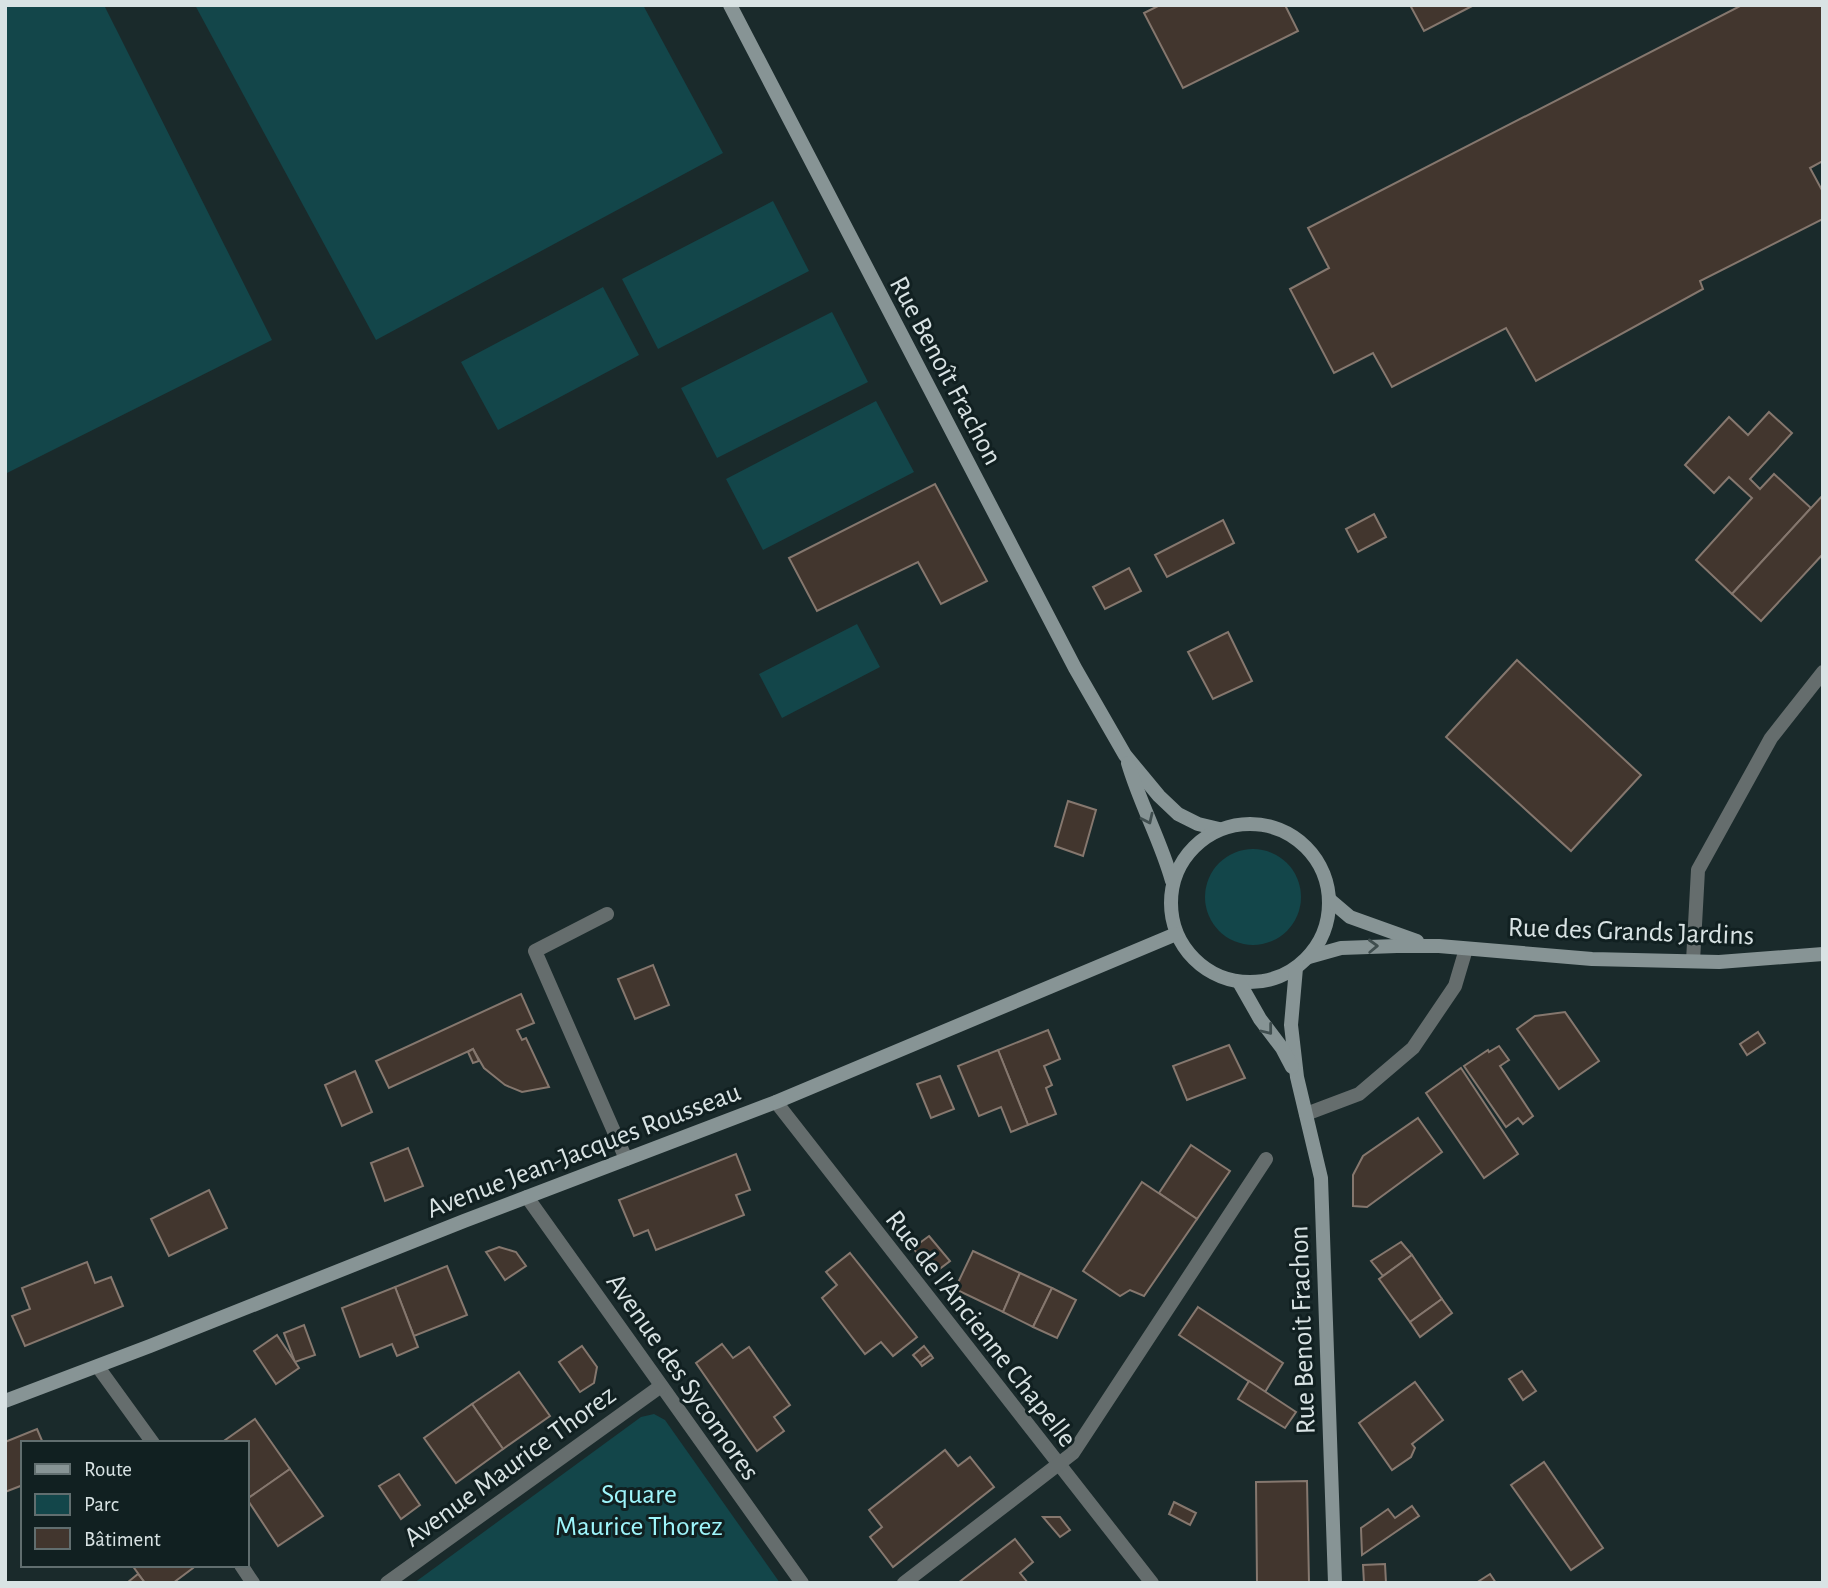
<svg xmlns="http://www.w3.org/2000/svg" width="1828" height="1588" viewBox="0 0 1828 1588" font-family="'Alegreya Sans',sans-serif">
<rect width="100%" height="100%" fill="#1a2a2b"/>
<g fill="#13464a">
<polygon points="5,5 104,5 272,340 5,474"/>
<polygon points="195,5 643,5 723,153 376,340"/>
<polygon points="773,201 809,271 658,349 622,279"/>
<polygon points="603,287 639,355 498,430 461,362"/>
<polygon points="832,312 868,382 717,458 681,388"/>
<polygon points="876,401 914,472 763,550 726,479"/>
<polygon points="857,624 880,667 782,718 759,674"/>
<circle cx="1253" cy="897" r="48"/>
<polygon points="654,1414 665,1420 780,1583 414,1583 641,1417"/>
</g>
<g fill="#42362e" stroke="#85776e" stroke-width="2">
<polygon points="1160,5 1285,5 1298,31 1183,88 1144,13"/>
<polygon points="1410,5 1474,5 1424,31"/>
<polygon points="1742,5 1823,5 1823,161 1810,168 1823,192 1823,219 1700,281 1703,289 1536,381 1506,328 1392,387 1373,353 1334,373 1290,289 1329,268 1308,228"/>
<polygon points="1769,412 1792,433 1750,479 1760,489 1774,474 1811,508 1732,594 1696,560 1752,498 1729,477 1714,493 1685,465 1729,417 1748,435"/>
<polygon points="935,484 987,581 941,604 918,562 817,611 789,558"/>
<polygon points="1823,495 1823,554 1761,621 1732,594"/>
<polygon points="1374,514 1386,537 1358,552 1346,529"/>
<polygon points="1223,520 1234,543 1167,577 1155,555"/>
<polygon points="1129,568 1141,591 1105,609 1093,587"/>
<polygon points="1228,632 1252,681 1213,699 1188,652"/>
<polygon points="1517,660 1641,775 1571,851 1446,737"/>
<polygon points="1068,801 1096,810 1083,856 1055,846"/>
<polygon points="653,965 669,1005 635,1019 618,979"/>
<polygon points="521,994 534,1023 517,1030 522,1040 526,1038 549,1087 522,1092 505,1085 484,1068 473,1049 389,1088 376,1061"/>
<polygon points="1565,1012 1599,1061 1559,1089 1517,1029 1535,1016"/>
<polygon points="1048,1030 1060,1059 1044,1066 1052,1085 1046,1088 1056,1114 1028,1125 998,1050"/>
<polygon points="1758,1032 1765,1043 1747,1055 1740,1044"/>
<polygon points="1229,1045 1245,1078 1187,1100 1173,1066"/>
<polygon points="1499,1046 1509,1060 1500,1066 1533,1116 1523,1124 1518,1118 1506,1127 1464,1066 1488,1050 1489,1052"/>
<polygon points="473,1049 479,1061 473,1063 468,1052"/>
<polygon points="998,1050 1028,1125 1011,1132 1001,1107 979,1116 958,1066"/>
<polygon points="1461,1068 1518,1154 1484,1178 1426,1093"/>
<polygon points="355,1071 372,1112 342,1126 325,1085"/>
<polygon points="940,1076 954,1109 931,1118 917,1084"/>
<polygon points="1418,1118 1442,1152 1367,1207 1353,1206 1353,1175 1363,1156"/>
<polygon points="1191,1145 1230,1171 1197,1219 1159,1193"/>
<polygon points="408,1148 423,1186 385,1201 371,1163"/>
<polygon points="736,1154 750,1190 736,1195 744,1215 656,1250 648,1230 634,1236 619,1200"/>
<polygon points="1142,1182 1197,1219 1144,1296 1130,1290 1120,1296 1083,1271"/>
<polygon points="209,1190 227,1228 169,1256 151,1219"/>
<polygon points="929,1236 950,1261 933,1274 913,1248"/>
<polygon points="1401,1242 1412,1255 1383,1276 1371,1261"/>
<polygon points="499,1247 516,1252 526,1266 505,1280 486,1252"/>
<polygon points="973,1251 1020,1273 1003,1312 955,1289"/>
<polygon points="850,1253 917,1337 893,1356 881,1342 865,1354 822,1298 837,1285 826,1272"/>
<polygon points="1412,1255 1442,1299 1410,1322 1379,1279"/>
<polygon points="87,1262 95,1283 111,1277 123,1306 25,1346 12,1316 30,1309 22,1288"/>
<polygon points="447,1266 467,1315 414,1336 395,1287"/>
<polygon points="1020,1273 1052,1288 1033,1327 1003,1312"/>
<polygon points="395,1287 418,1347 397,1356 392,1344 360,1357 342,1308"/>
<polygon points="1052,1288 1076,1300 1057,1338 1033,1327"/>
<polygon points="1442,1299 1452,1313 1420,1337 1410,1322"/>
<polygon points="1198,1307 1283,1363 1265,1392 1179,1335"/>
<polygon points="304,1325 315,1355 295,1362 284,1333"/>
<polygon points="277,1335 299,1368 276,1384 254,1351"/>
<polygon points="722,1344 733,1358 749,1347 790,1405 774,1417 784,1431 757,1451 696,1363"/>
<polygon points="582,1346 597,1367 594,1383 580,1392 559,1362"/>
<polygon points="924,1346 931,1355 920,1363 913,1355"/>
<polygon points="931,1355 933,1358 922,1366 920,1363"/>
<polygon points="1522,1371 1536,1391 1523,1400 1509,1379"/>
<polygon points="519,1372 550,1416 503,1449 472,1404"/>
<polygon points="1249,1381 1296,1412 1285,1428 1238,1399"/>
<polygon points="1415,1382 1443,1420 1412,1444 1415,1448 1411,1457 1392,1470 1359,1423"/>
<polygon points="472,1404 503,1449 456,1483 424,1438"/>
<polygon points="255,1419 290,1469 247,1499 247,1443 221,1443"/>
<polygon points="37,1429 43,1443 23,1443 23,1485 5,1492 5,1442"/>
<polygon points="945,1450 958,1466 970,1457 994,1487 893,1567 870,1537 882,1527 869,1510"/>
<polygon points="1544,1462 1603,1548 1571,1570 1511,1485"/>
<polygon points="290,1469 323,1516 278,1546 247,1499"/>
<polygon points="399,1474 420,1505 401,1519 379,1486"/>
<polygon points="1307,1481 1309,1583 1257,1583 1256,1482"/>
<polygon points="1174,1502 1196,1513 1190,1525 1169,1514"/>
<polygon points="1412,1506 1419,1516 1362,1555 1361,1528 1388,1509 1395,1518"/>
<polygon points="1043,1517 1060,1517 1070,1530 1060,1537"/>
<polygon points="1015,1539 1033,1562 1020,1573 1028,1583 958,1583"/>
<polygon points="1385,1564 1386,1583 1364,1583 1363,1565"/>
<polygon points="132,1565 191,1565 193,1568 173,1583 145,1583"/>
<polygon points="138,1574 145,1583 129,1583 128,1582"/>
<polygon points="1490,1574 1496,1583 1476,1583"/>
</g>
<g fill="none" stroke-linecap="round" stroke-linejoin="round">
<polyline stroke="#656d6d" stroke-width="14" points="1306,1114 1359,1094 1413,1048 1455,986 1466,949"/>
<g stroke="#656d6d" stroke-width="14">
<polyline points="607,914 535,951 626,1159"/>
<polyline points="1693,961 1698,870 1771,738 1823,672"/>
<polyline points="776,1102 1152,1583"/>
<polyline points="527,1197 802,1583"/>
<polyline points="98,1367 153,1443"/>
<polyline points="241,1565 253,1583"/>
<polyline points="387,1583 661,1386"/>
<polyline points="904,1583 1073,1453 1266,1159"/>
</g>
<g stroke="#879495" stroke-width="14">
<polyline points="730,5 1075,668 1125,755 1159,796 1178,814 1198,824 1219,829"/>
<path d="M1128 763C1140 804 1161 841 1172 881"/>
<circle cx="1250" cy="903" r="79"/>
<polyline points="1330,900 1350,917 1417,941"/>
<polyline points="1309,957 1341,948 1397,946 1439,946 1592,959 1719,962 1823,954"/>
<polyline points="1296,968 1291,1025 1297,1077 1321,1178 1335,1583"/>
<polyline points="1239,982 1260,1019 1282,1048 1292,1067"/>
<polyline points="5,1401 150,1346 464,1221 776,1102 1176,934"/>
</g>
</g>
<defs><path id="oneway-chevron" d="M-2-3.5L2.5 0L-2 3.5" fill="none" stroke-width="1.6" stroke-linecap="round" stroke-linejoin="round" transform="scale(1.75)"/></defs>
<g stroke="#404e4f">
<use href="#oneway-chevron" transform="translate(1148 819) rotate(65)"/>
<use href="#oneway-chevron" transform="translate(1373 946) rotate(-2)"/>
<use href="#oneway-chevron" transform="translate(1268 1030) rotate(52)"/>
</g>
<g text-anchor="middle" stroke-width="6" stroke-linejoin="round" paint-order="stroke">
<g font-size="28" fill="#d9e3e4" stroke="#112021">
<text transform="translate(947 370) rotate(62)" y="10">Rue Benoît Frachon</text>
<text transform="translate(1631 930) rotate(2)" y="10">Rue des Grands Jardins</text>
<text transform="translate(583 1149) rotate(-21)" y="10">Avenue Jean-Jacques Rousseau</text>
<text transform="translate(982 1328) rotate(52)" y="10">Rue de l'Ancienne Chapelle</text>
<text transform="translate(1301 1330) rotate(-92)" y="10">Rue Benoit Frachon</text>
<text transform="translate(684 1376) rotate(55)" y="10">Avenue des Sycomores</text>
<text transform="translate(509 1465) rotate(-36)" y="10">Avenue Maurice Thorez</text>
</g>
<g font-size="28" fill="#9ef5fb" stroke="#112021">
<text x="639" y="1503">Square<tspan x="639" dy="32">Maurice Thorez</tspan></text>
</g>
</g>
<rect width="1828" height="1588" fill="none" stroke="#d9e3e4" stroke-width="14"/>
<rect x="21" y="1441" width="228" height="126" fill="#112021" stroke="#616e6f" stroke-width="2"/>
<rect x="35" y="1464" width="35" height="10" fill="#879495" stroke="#616e6f" stroke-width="2"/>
<text x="84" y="1476" font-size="21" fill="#d9e3e4">Route</text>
<rect x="35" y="1494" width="35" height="21" fill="#13464a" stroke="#616e6f" stroke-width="2"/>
<text x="84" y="1511" font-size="21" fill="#d9e3e4">Parc</text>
<rect x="35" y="1528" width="35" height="21" fill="#42362e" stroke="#616e6f" stroke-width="2"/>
<text x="84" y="1546" font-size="21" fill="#d9e3e4">Bâtiment</text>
</svg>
